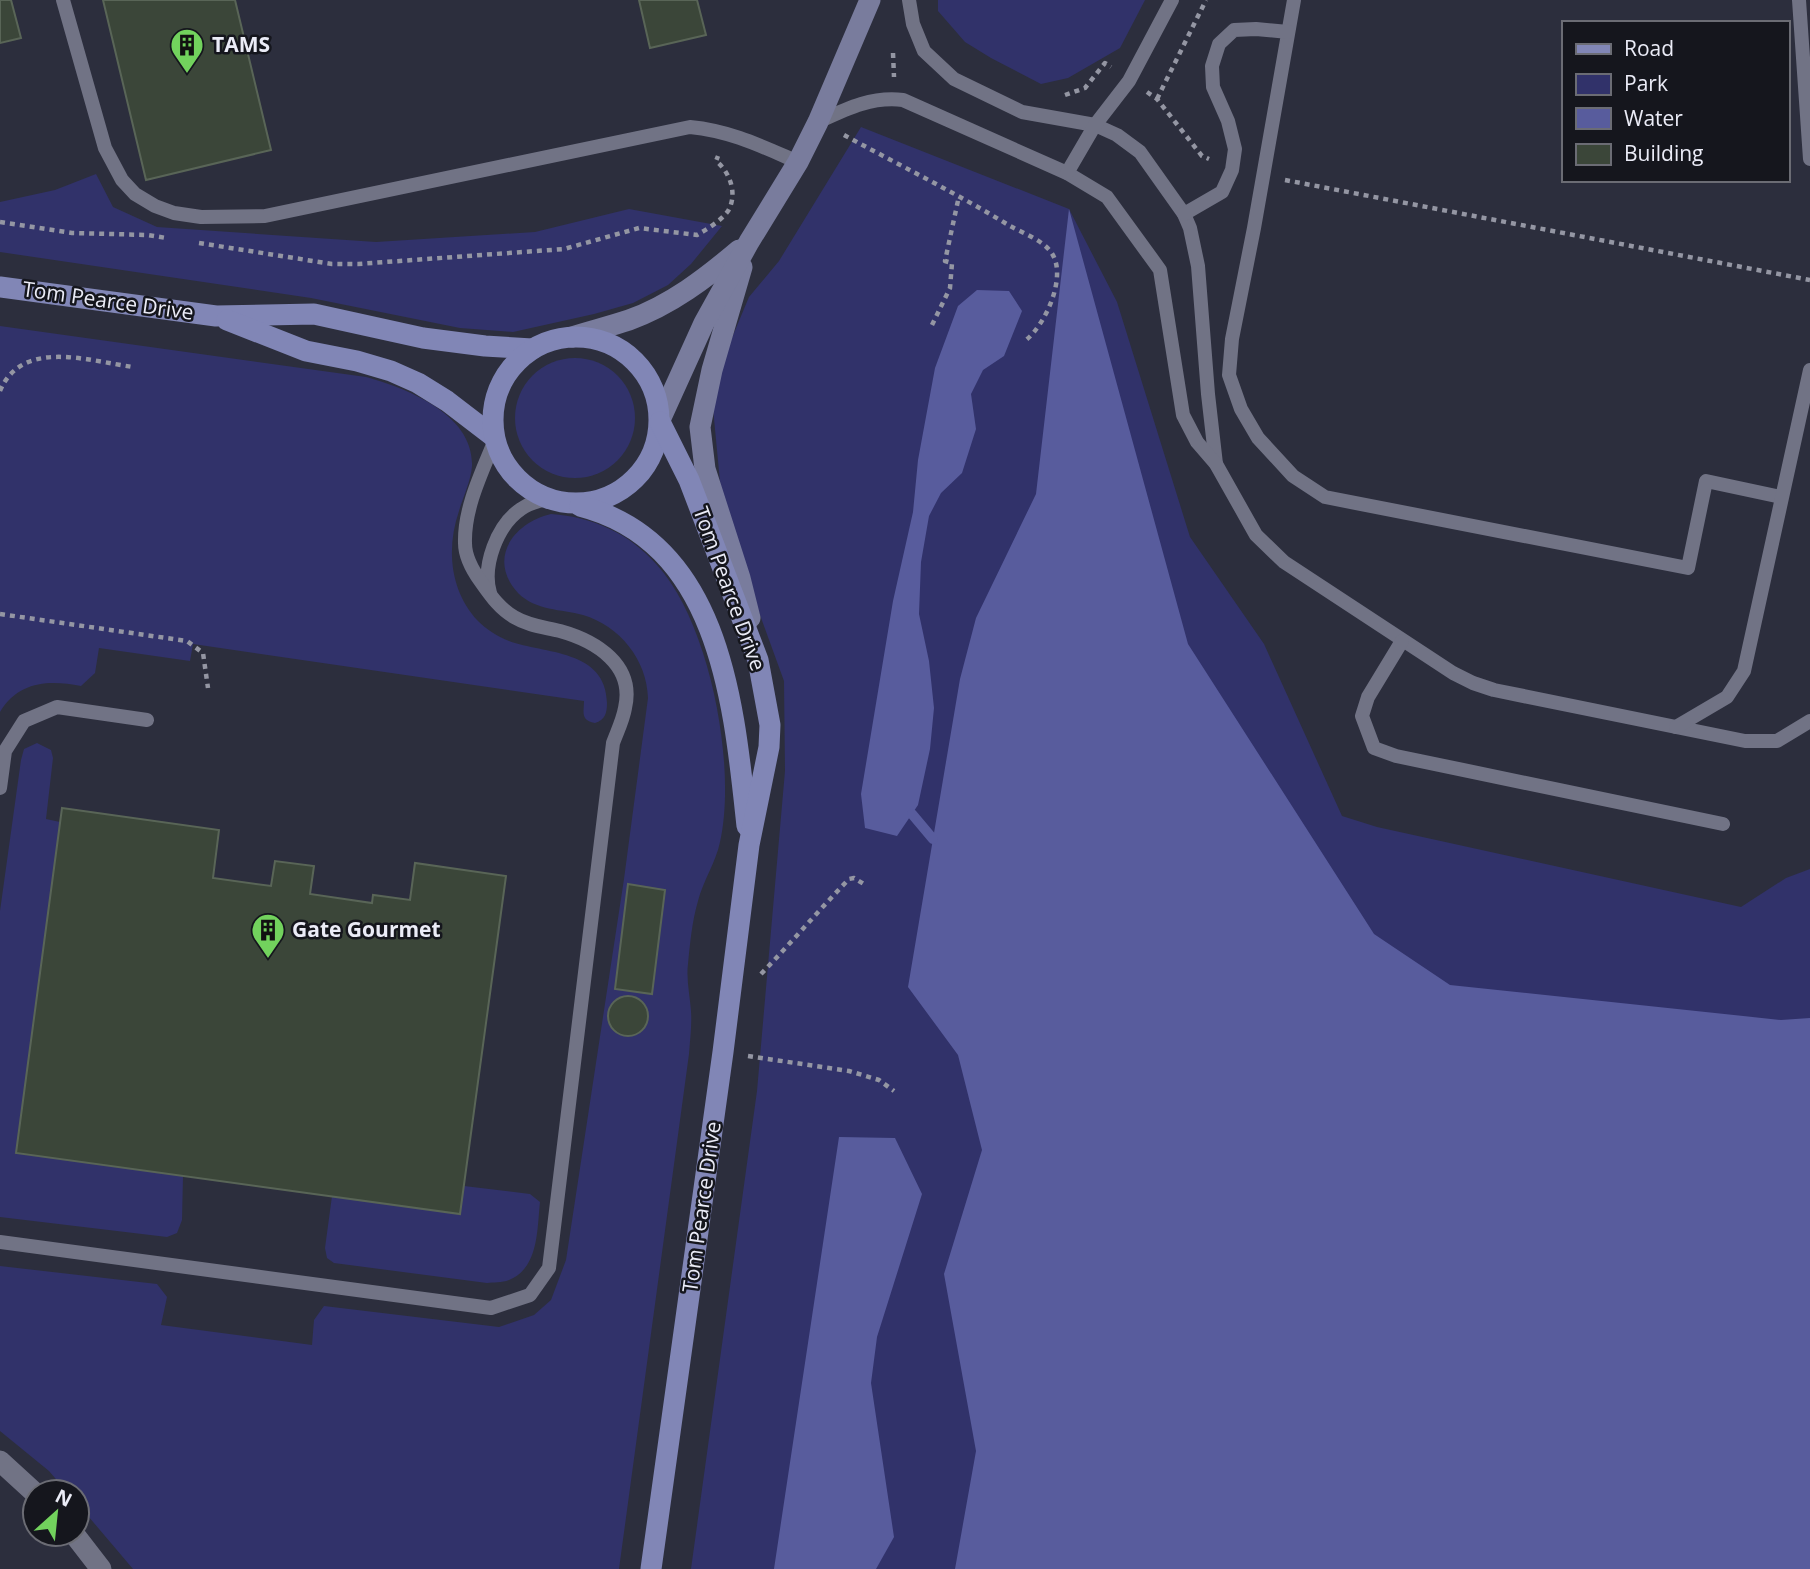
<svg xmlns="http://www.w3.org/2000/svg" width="1810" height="1569" viewBox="0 0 1810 1569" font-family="'Open Sans',sans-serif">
<rect width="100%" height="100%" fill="#2c2e3d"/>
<g fill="#31326a">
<polygon points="938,0 1145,0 1120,48 1068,78 1041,84 991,58 965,42 938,11"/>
<polygon points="861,127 1069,209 1117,302 1190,537 1264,644 1342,816 1377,827 1741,907 1786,878 1810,869 1810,1569 691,1569 757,1091 785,771 784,681 723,513 713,408 726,352 749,297 779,261"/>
<polygon points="96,174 113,207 157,227 376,242 535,232 629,209 722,226 691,264 668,285 633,303 594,314 513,332 460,328 311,298 0,252 0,202 55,190"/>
<path d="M0 326 366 377C406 388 474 414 472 466 471 481 463 497 459 511 446 549 450 591 478 621 486 629 498 637 509 641 544 654 606 649 607 703 607 713 605 720 595 723 580 721 584 711 584 701L193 644 190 661 99 648 95 673 81 686C49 680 19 681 0 712Z"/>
<circle cx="575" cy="418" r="60"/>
<path d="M551 514C593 517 629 533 657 565 710 623 737 766 720 842 716 862 703 881 698 901 692 921 690 944 688 964 686 979 690 996 691 1011 692 1025 690 1040 689 1054L619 1569H133L77 1503V1492H67L49 1471 0 1431V1266L157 1284 167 1297 161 1325 312 1345 314 1320 324 1306 499 1327 534 1315 551 1300 566 1260 624 879 648 698C647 660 620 626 583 615 561 609 536 611 518 593 487 559 513 523 551 514Z"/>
<polygon points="37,743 51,750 53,758 46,819 60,822 16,1153 183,1176 182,1220 177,1233 167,1237 0,1217 0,911 21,760 24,749"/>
<path d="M464 1186 530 1194 540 1202C537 1229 539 1268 509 1280 502 1283 493 1282 487 1283L334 1263 327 1258 325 1248 332 1196 460 1214Z"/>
</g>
<g fill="#585c9d">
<polygon points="1069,209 1188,644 1374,934 1450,985 1781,1020 1810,1018 1810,1569 955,1569 976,1451 944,1274 982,1150 958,1055 908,987 960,679 976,618 1036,494"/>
<polygon points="977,290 1009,291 1022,311 1004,356 983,370 971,394 976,429 962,473 941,493 929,516 921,562 919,614 929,661 934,708 930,749 918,805 897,836 865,828 861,794 893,601 913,512 918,460 935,368 958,306"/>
<polygon points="839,1137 895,1138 922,1194 877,1337 871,1383 894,1537 876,1569 774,1569"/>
</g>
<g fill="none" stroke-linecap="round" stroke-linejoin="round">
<polyline stroke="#585c9d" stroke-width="10" points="912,814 933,839"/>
</g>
<g fill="#3b4639" stroke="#596557" stroke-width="2">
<polygon points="0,0 11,0 21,38 0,43"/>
<polygon points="103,0 235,0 271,150 146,180"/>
<polygon points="639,0 697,0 706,35 650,48"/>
<polygon points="62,808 219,830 213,878 271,886 275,861 314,866 310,894 372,903 373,895 410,900 415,863 506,876 460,1214 16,1153"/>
<polygon points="628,884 665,890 652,994 615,989"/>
<circle cx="628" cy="1016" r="20"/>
</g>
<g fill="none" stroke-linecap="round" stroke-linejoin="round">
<g stroke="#9496a3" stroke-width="4.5" stroke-dasharray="5 5" stroke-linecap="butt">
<polyline points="893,53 894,77"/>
<polyline points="1147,92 1157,99 1202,156 1209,159"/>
<polyline points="1065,95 1085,88 1105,63 1111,67"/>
<polyline points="1157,99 1206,0"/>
<path d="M844 135C899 165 956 193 1010 226 1023 233 1042 240 1051 252 1068 275 1046 324 1026 340"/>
<polyline points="1285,180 1810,280"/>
<polyline points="0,222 72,233 148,235 166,238"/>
<path d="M199 243 332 264H358L564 249 639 228 697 235C707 229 721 221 728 211 738 194 730 172 716 161L718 156"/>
<polyline points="932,325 950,288 952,263 945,261 959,196"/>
<path d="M0 391C22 338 89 361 133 367"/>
<polyline points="0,614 187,641 203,653 208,688"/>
<path d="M761 974C791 943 819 910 849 879L854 878 867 886"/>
<polyline points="748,1056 849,1071 879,1080 894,1091"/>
</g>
<g stroke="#717385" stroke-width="14">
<path d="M63 0 105 148 122 180 135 194 155 206 174 213 201 217 265 216 690 127C731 131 761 146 798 162"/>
<polyline points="909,0 913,24 924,51 954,79 1022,112 1095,125 1117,135 1140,152 1184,214 1190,228 1198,266 1208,394 1216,464"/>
<polyline points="1294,0 1254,228 1232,339 1229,375 1241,409 1258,438 1293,476 1325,497 1688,568 1706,481 1781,497"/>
<polyline points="1799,0 1810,159"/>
<path d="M818 122C846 109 872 96 903 100L1067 173 1107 197 1160 270 1183 415 1197 442 1216 464 1256 535 1284 562 1453 673 1473 683 1494 690 1745 741H1777L1810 721"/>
<polyline points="1067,173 1095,125 1129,81 1172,0"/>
<polyline points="1184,214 1222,192 1232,170 1235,149 1228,121 1213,87 1212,66 1219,44 1234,30 1256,29 1288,32"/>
<path d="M490 593C482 566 497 525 521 509 529 503 538 501 547 499"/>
<polyline points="1402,641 1368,697 1362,716 1374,748 1396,756 1723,824"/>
<polyline points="1676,727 1727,697 1744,671 1810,370"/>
<polyline points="0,788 5,751 24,721 57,707 147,720"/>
<path d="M0 1242 491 1308 530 1295 549 1268 613 743C617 732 623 720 625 708 635 665 596 641 560 631 544 627 529 626 514 617 499 608 491 596 481 582 473 571 465 557 465 543 464 508 482 472 495 440"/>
</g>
<g stroke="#717385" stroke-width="21">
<polyline points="0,1461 35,1493"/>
<polyline points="74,1534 101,1569"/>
</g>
<g stroke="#797c9d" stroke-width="21">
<polyline points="742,267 712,370 700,427 705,469 740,578 750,618"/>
<path d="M572 337C591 331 611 326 629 320 671 305 706 278 739 250"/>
<polyline points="660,420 704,323 749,242 798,162 818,122 870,0"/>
</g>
<g stroke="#8186b6" stroke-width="21">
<polyline points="0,287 216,316 314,314 423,338 485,346 532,349"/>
<polyline points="227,320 306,351 357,361 391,371 418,383 447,401 494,437"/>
<circle cx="576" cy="420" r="83"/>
<path d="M580 506C721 542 734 705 747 826"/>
<polyline points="651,1569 723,1052 749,845 769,747 770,725 758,660 689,480 660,422"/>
</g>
</g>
<defs>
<symbol id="building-pin" viewBox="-11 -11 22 30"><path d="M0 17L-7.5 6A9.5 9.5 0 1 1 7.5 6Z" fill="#72d25d" stroke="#15161d"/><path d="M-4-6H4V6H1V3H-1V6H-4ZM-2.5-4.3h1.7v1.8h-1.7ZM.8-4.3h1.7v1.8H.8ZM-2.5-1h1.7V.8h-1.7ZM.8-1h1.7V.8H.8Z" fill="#111"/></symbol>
</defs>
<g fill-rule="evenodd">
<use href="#building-pin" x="168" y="26" width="38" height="52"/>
<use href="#building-pin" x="249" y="911" width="38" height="52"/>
</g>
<g text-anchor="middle" stroke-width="5" stroke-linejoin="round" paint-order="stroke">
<g font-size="21" font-weight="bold" fill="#ebecf7" stroke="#15161d" text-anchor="start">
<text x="212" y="52">TAMS</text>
<text x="292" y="937">Gate Gourmet</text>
</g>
<g font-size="21" fill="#ebecf7" stroke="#15161d">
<text transform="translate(108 301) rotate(8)" y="7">Tom Pearce Drive</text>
<text transform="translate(729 589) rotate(70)" y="7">Tom Pearce Drive</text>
<text transform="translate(702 1207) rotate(-82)" y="7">Tom Pearce Drive</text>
</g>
</g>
<rect x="1562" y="21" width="228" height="161" fill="#15161d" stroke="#6b6c74" stroke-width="2"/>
<rect x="1576" y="44" width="35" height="10" fill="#8186b6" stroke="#6b6c74" stroke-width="2"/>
<text x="1624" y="56" font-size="21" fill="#ebecf7">Road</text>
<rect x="1576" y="74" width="35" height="21" fill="#31326a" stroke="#6b6c74" stroke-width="2"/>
<text x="1624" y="91" font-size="21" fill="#ebecf7">Park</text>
<rect x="1576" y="108" width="35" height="21" fill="#585c9d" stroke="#6b6c74" stroke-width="2"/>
<text x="1624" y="126" font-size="21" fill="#ebecf7">Water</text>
<rect x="1576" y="144" width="35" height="21" fill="#3b4639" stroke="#6b6c74" stroke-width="2"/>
<text x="1624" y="161" font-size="21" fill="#ebecf7">Building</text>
<g transform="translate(56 1513) rotate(27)"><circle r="33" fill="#15161d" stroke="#6b6c74" stroke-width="2"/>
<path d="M0-5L12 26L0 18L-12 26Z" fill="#72d25d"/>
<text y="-10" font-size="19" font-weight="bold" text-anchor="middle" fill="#ebecf7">N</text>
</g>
</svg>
